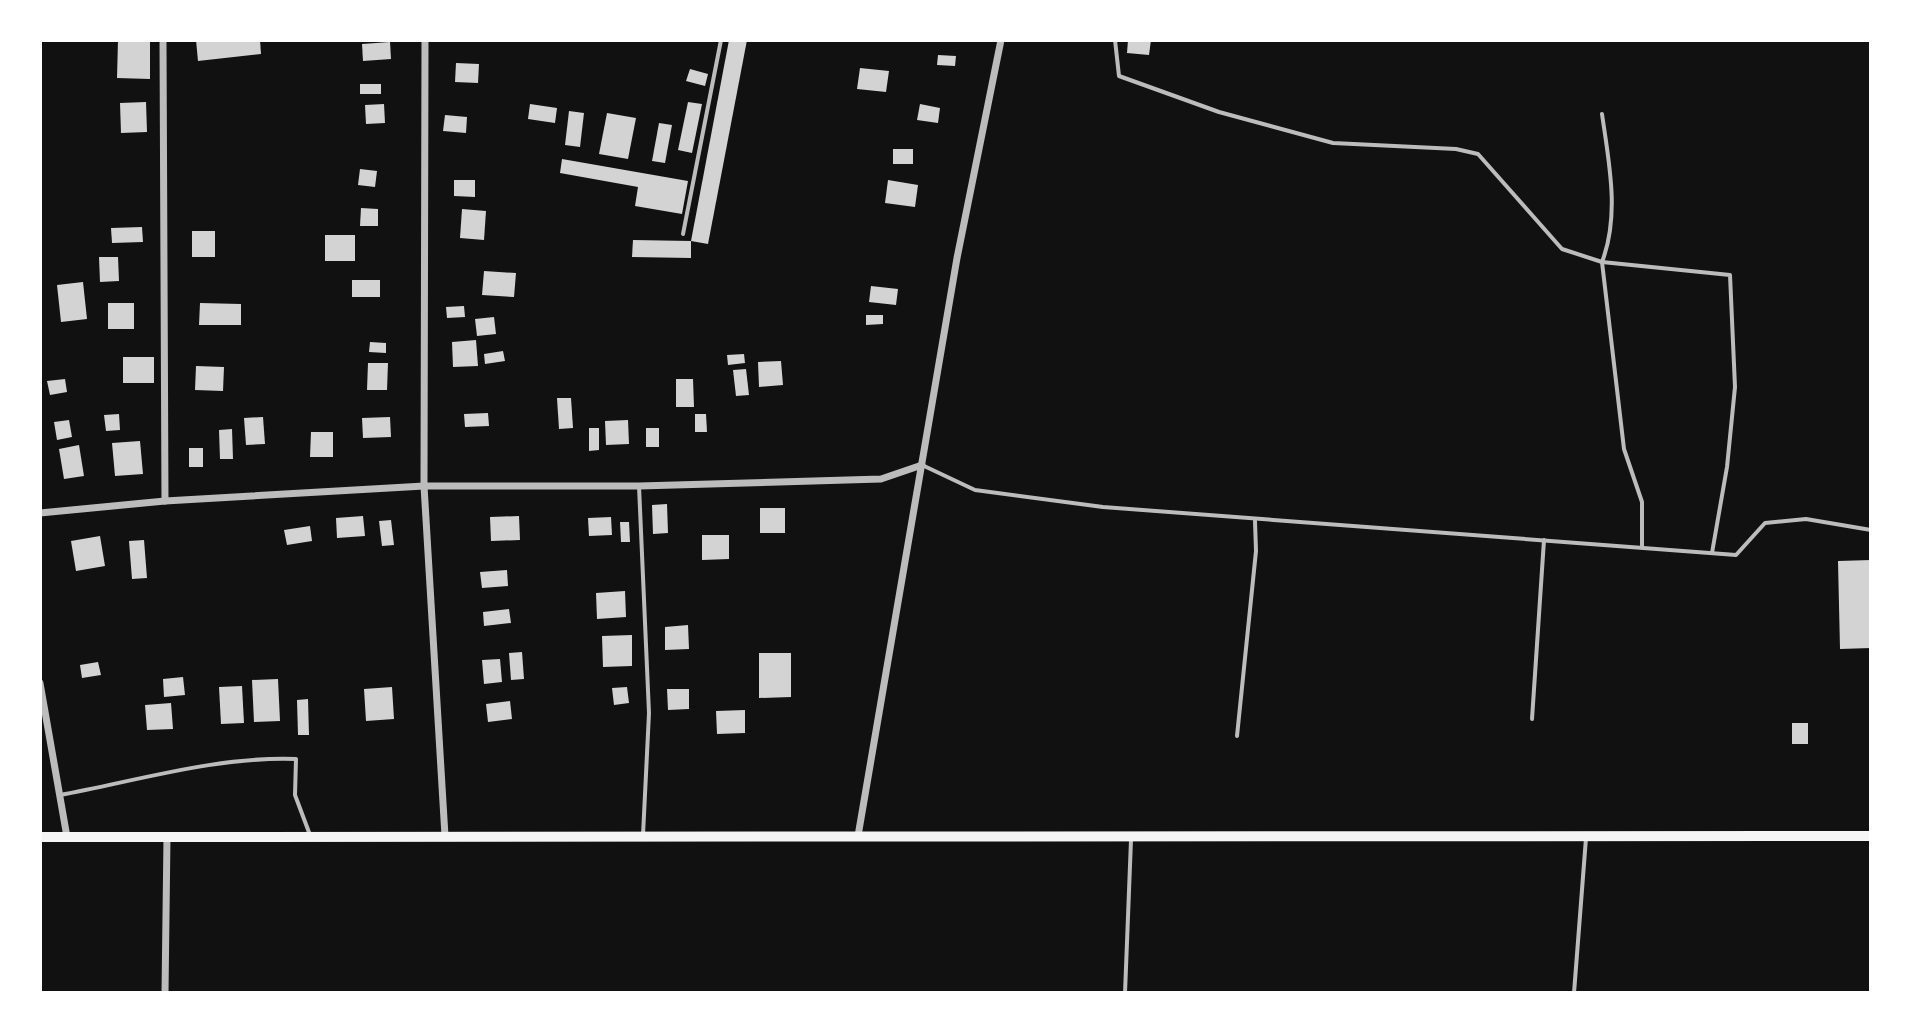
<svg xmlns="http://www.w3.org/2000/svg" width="1911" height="1033" viewBox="0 0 1911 1033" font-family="Barlow,sans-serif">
<rect width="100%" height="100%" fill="#111"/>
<g fill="#d3d3d3">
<polygon points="118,40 150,40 150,79 117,78"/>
<polygon points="196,40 260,40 261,54 198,61"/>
<polygon points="729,40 747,40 708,244 691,241"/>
<polygon points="1128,40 1151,40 1149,55 1127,53"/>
<polygon points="390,42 391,59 363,61 362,44"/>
<polygon points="938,55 956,56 955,66 937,65"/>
<polygon points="456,63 479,64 478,83 455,82"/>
<polygon points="860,68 889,71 886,92 857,89"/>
<polygon points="690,69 708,74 705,86 686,81"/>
<rect x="360" y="84" width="21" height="10"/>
<polygon points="146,102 147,132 121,133 120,103"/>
<polygon points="688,102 702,104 692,153 678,150"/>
<polygon points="384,104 385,123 366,124 365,105"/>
<polygon points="530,104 557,108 555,123 528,119"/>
<polygon points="920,104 940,108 938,123 917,120"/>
<polygon points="569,111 584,113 580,147 565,145"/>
<polygon points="607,113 636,118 628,159 599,154"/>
<polygon points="445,115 467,117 466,133 443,131"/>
<polygon points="659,123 672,125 665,163 652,161"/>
<rect x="893" y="149" width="20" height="15"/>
<polygon points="562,159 688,181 682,214 635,206 638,187 560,173"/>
<polygon points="360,169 377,171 375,187 358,185"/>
<polygon points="454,180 475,180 475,197 454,196"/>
<polygon points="888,180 918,185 915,207 885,203"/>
<polygon points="361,208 378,209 378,226 360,226"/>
<polygon points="462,209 486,211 484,240 460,238"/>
<polygon points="142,227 143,242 112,243 111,228"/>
<rect x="192" y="231" width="23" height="26"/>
<rect x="325" y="235" width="30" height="26"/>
<polygon points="633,240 691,241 691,258 632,257"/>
<polygon points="99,257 118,257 119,281 100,282"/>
<polygon points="484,271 516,273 514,297 482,295"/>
<rect x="352" y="280" width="28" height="17"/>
<polygon points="83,282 87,319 61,322 57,285"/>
<polygon points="871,286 898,289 896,305 869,302"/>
<rect x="108" y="303" width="26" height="26"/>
<polygon points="200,303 241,304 241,325 199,325"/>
<polygon points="464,306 465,317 447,318 446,307"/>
<polygon points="866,315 883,315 883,324 866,325"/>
<polygon points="494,317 496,334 477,336 475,319"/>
<polygon points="476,340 478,366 453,367 452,342"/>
<polygon points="370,342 386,343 386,353 369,352"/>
<polygon points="503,351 505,361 485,364 484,354"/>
<polygon points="744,354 745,363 728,365 727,355"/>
<rect x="123" y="357" width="31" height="26"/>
<polygon points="781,361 783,385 759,387 758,362"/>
<polygon points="368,363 388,363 387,390 367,390"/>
<polygon points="196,366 224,367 223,391 195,390"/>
<polygon points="746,369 749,395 736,396 733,370"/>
<polygon points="65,379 67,392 50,395 47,381"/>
<polygon points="676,379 693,379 694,407 676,407"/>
<polygon points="557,398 571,398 573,428 559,429"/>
<polygon points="488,413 489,426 465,427 464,414"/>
<polygon points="119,414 120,430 106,431 104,415"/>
<polygon points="695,414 706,414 707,432 695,432"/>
<polygon points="263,417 265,444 246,445 244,418"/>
<polygon points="390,417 391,437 363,438 362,418"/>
<polygon points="69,420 72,437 57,440 54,422"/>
<polygon points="628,420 629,444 606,445 605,421"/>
<polygon points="589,428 599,428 599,450 589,451"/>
<rect x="646" y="428" width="13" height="19"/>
<polygon points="232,429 233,459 220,459 219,430"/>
<polygon points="311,432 333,432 333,457 310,457"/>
<polygon points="140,441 143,474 115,476 112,443"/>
<polygon points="79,445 84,476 64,479 59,449"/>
<rect x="189" y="448" width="14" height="19"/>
<polygon points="667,504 668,533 653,534 652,505"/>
<rect x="760" y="508" width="25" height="25"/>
<polygon points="363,516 365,536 337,538 336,518"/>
<polygon points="519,516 520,540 491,541 490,517"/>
<polygon points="611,517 612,535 589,536 588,518"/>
<polygon points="391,520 394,545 382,546 379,521"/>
<polygon points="620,522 629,522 630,542 621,542"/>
<polygon points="310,526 312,541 287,545 284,530"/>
<polygon points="702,535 729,535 729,559 702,560"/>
<polygon points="100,536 105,566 76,571 71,541"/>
<polygon points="144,540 147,578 132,579 129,541"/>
<polygon points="1871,560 1871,648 1840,649 1838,561"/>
<polygon points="507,570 508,586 482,588 480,572"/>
<polygon points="625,591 626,617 597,619 596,593"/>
<polygon points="509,609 511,623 484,626 483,612"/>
<polygon points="688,625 689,649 665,650 665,627"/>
<polygon points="632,635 632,666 603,667 602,636"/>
<polygon points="522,652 524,679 511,680 509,653"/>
<polygon points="759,653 791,653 791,697 759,698"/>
<polygon points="500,659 502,682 484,684 482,660"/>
<polygon points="98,662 101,675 82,678 80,665"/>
<polygon points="183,677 185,695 164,697 163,679"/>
<polygon points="278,679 280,721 254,722 252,680"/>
<polygon points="242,686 244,723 221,724 219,687"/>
<polygon points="392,687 394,719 366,721 364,689"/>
<polygon points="627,687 629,703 614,705 612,688"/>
<polygon points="667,689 689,689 689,709 668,710"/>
<polygon points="308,699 309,735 298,735 297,700"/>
<polygon points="510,701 512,719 488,722 486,704"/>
<polygon points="171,703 173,729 147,730 145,705"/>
<polygon points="745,710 745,733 717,734 716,711"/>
<rect x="1792" y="723" width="16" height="21"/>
</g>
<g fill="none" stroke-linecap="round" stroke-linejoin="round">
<g stroke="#bcbcbc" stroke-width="4">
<polyline points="1115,40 1119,76 1219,112 1333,143 1456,149 1478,154 1562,249 1602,262 1730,275 1735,387 1727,467 1712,553"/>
<path d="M1602 114C1609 163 1620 215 1602 262L1624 449 1642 502V547"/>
<polyline points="683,234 721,40"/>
<polyline points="922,465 975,490 1103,507 1736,555 1765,523 1806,519 1871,530"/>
<polyline points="639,486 649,713 643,835"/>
<polyline points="1532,719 1544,540"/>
<polyline points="1237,736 1256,551 1255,521"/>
<path d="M60 795C136 781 218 756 296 759L295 795 310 835"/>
<polyline points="1125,993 1131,840"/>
<polyline points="1574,993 1586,838"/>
</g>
<g stroke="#bcbcbc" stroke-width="7">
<polyline points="163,40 165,501"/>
<polyline points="425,40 424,486 445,836"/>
<polyline points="40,513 165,501 424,486 639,486 881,479 922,465"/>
<polyline points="40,683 67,837"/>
<polyline points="858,836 957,258 1001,40"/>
<polyline points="165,993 167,837"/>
</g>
<polyline stroke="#f5f5f5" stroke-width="10" points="40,837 1871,836"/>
</g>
<rect width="1911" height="1033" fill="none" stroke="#ffffff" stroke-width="84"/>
</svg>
